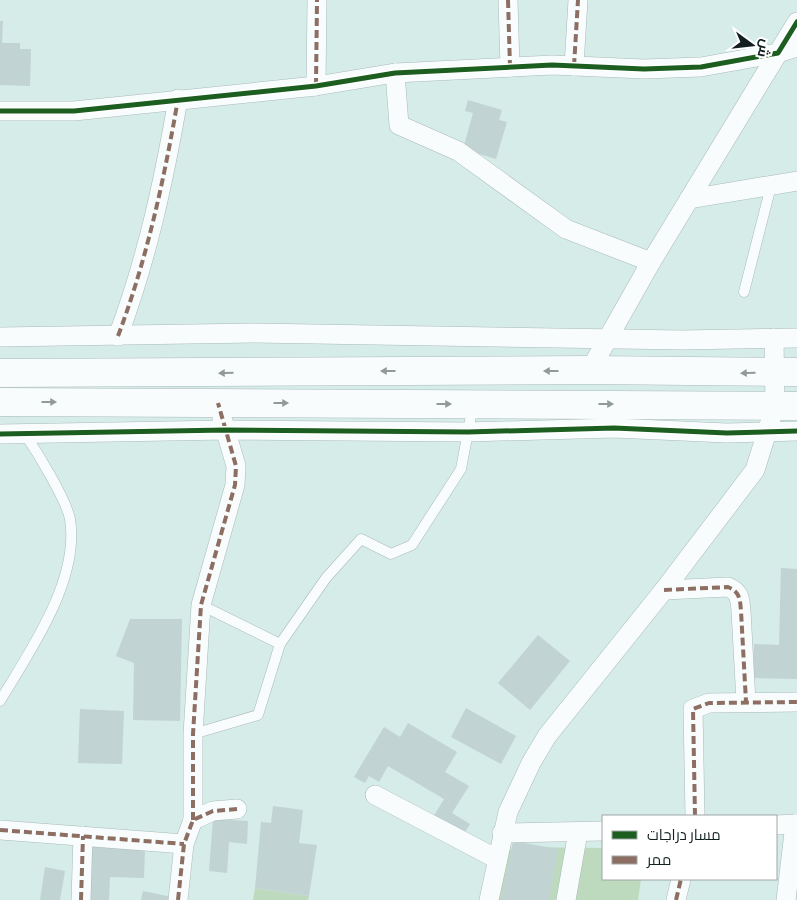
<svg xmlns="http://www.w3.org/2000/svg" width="797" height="900" viewBox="0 0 797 900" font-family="'Source Sans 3',Cairo,sans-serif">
<rect width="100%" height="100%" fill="#d5ece9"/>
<g fill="#bddabe">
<polygon points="513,847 603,848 603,879 641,879 638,900 494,900 499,864"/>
<polygon points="255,888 309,896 308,900 253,900"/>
</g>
<g fill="#c1d3d3">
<polygon points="0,21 3,21 2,43 20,43 20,49 31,49 30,86 0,85"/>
<polygon points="468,100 502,110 499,120 507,122 496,159 463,149 473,113 465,111"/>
<polygon points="781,568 797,569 797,679 753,678 754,644 779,645"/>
<polygon points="130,619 182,619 180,721 133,720 134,663 116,656"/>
<polygon points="538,635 570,661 530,710 498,683"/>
<polygon points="466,708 516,736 501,764 451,737"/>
<polygon points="80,709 124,711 122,764 78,763"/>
<polygon points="408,723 457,752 445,772 469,786 452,813 470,824 462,837 432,819 444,799 388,766 379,782 369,776 365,783 354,777 384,727 400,737"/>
<polygon points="273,806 303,810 299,843 317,845 309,896 255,888 261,822 271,823"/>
<polygon points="213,819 248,821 247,844 229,842 227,873 209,871"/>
<polygon points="513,841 558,849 549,900 501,900"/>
<polygon points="87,845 145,847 144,878 110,877 109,900 85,900"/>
<polygon points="45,867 65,871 60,900 40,900"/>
<polygon points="143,891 177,898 176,900 141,900"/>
</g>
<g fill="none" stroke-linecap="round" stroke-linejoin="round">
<defs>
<g id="service">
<polyline points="744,292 771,186"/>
<polyline points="201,605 280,644"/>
<path d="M0 701C30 651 80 580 70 519 66 499 37 452 25 434"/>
<polyline points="193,734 258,715 280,644 326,578 361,539 391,554 412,545 461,469 473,405"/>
</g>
<g id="minor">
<polyline points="508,0 510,67"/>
<polyline points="574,66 578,0"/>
<polyline points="395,73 399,125 458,151 566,229 651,262"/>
<polyline points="316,86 317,0"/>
<polyline points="0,111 74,111 316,86 395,73 552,65 644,69 701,67 778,53 797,22"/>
<polyline points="689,199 797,181"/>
<path d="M118 336C147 259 164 180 178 99"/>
<polyline points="0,337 254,333 683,340 797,338"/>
<polyline points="590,370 651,262 778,53 797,47"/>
<polyline points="0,434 226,430 468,432 614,428 727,433 797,431"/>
<path d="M664 590 728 587C740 592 740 599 741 611L746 702"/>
<polyline points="375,795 497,859"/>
<polyline points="695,816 693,709 709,703 797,702"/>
<polyline points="193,820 193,734 201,605 235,485 236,466 222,418"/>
<polyline points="776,825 797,824"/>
<polyline points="0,830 184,844"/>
<polyline points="502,833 603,831"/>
<polyline points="81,900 83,836"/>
<polyline points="178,900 184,844 193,820 213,811 237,809"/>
<polyline points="489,900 508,812 531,763 547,736 664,590 755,470 775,406 774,338"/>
<polyline points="566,900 578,832"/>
<polyline points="676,900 681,879"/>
<polyline points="786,900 795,824"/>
</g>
<g id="trunk">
<polyline points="0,373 590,370 797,372"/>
<polyline points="0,402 797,406"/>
</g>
</defs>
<use href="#service" stroke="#a9bab9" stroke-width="11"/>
<use href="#minor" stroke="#a9bab9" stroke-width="20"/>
<use href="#trunk" stroke="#a9bab9" stroke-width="29"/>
<use href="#service" stroke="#f9fcfc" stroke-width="10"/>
<use href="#minor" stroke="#f9fcfc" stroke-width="19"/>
<use href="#trunk" stroke="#f9fcfc" stroke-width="28"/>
<g stroke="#8d6e63" stroke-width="4" stroke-dasharray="8 4" stroke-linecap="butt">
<polyline points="508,0 510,67"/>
<polyline points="574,66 578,0"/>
<polyline points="316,86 317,0"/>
<path d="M118 336C147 259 164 180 178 99"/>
<path d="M664 590 728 587C740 592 740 599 741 611L746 702"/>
<polyline points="695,816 693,709 709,703 797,702"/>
<polyline points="193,820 193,734 201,605 235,485 236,466 218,403"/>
<polyline points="0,830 184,844"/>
<polyline points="81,900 83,836"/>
<polyline points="178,900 184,844 193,820 213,811 237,809"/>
<polyline points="676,900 681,879"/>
</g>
<defs>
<g id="cycleway">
<polyline points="0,111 74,111 316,86 395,73 552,65 644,69 701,67 778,53 797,22"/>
<polyline points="0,434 226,430 468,432 614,428 727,433 797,431"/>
</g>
</defs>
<use href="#cycleway" stroke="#fff" stroke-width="8"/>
<use href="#cycleway" stroke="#1b5e20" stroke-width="5"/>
</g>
<defs><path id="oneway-solid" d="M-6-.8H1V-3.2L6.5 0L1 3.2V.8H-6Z" transform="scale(1.25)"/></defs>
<g fill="#919999">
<use href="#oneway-solid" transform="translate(388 371) rotate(180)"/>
<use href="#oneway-solid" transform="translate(551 371) rotate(180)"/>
<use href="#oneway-solid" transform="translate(226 373) rotate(179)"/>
<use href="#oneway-solid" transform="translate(748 373) rotate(178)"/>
<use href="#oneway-solid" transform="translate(49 402)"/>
<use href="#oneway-solid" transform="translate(281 403)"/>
<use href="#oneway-solid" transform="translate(444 404)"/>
<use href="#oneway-solid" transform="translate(606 404)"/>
</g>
<rect x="602" y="815" width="175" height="65" fill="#ffffff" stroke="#a0a6a5"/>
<rect x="612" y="831" width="25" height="8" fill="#1b5e20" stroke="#a0a6a5"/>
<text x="647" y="840" font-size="15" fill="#11201f">مسار دراجات</text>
<rect x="612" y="856" width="25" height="8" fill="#8d6e63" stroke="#a0a6a5"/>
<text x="647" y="865" font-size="15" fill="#11201f">ممر</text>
<g transform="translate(752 45) rotate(105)" stroke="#ffffff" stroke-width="4" paint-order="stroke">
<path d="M0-4L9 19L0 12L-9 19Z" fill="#11201f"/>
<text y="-8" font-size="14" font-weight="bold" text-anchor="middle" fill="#11201f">ش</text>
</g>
</svg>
